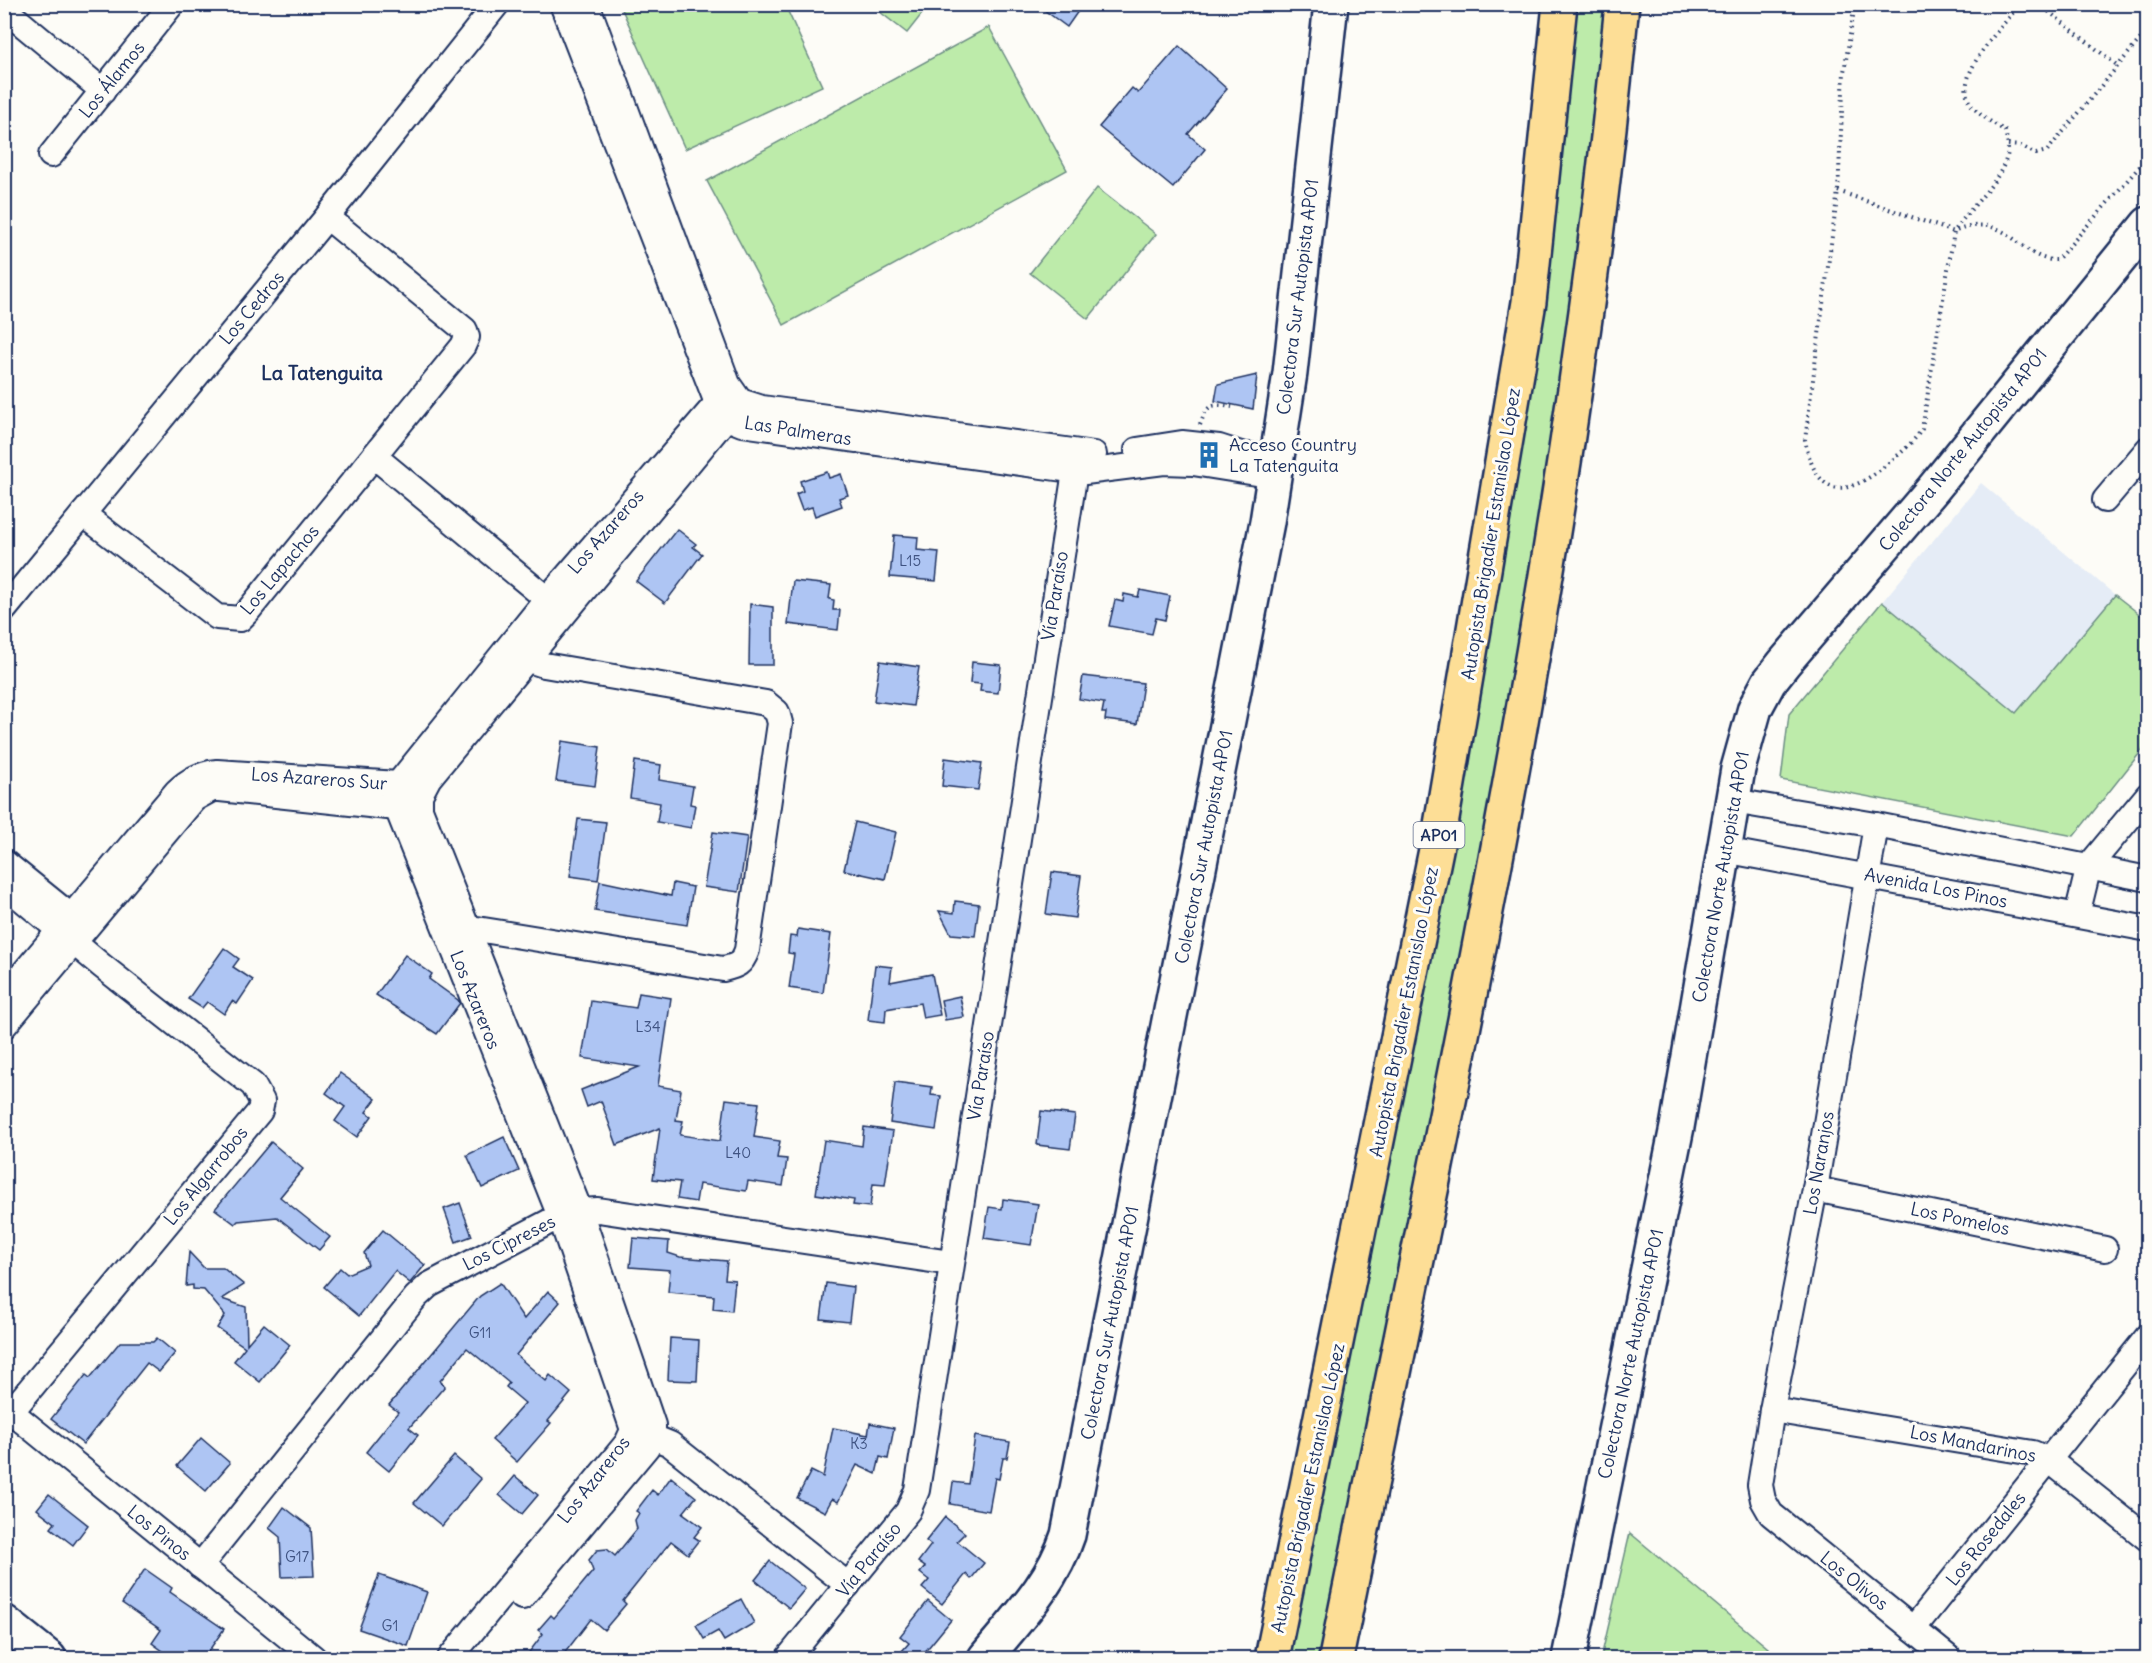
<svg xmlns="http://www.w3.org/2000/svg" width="2152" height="1663" viewBox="0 0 2152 1663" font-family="Delius,sans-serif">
<rect width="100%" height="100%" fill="#fdfcf7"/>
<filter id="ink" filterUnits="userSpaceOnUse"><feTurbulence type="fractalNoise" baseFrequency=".0167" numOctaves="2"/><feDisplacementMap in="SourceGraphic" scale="12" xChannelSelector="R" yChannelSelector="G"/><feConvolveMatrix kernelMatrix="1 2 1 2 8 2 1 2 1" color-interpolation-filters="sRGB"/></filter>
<g filter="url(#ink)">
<polygon fill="#e5ecf6" points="1981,483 2115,595 2017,714 1882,602"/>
<g fill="#bdebaa" stroke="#6c8d84" stroke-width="1.5">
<polygon points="620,5 785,5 822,86 685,149"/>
<polygon points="871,5 929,5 907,33"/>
<polygon points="1560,5 1622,5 1587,305 1336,1658 1272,1658 1389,1090"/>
<polygon points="989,27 1067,170 784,325 707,181"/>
<polygon points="1097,188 1156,234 1088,319 1030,273"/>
<polygon points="2115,595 2147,620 2147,744 2074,836 1781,780 1789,714 1882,602 2016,713"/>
<polygon points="1630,1533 1780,1658 1601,1658"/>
</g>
<g fill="#aec5f3" stroke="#1b2f5e" stroke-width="1.5">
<polygon points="1036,4 1083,4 1067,27"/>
<polygon points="1179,46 1227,89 1188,134 1205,149 1173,188 1099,127 1132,88 1138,93"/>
<polygon points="1257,375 1253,409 1215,401 1218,384"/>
<polygon points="827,472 829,478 841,474 848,495 839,498 842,506 815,516 812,507 802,510 796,494 803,491 800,481"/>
<polygon points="677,529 696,544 693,547 702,554 665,603 636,581"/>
<polygon points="894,535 918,537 917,550 939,552 936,581 890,577"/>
<polygon points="793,581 831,585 829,599 834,600 833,610 840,610 838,630 788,624"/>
<polygon points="1140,590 1170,596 1165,620 1156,618 1152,634 1109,626 1115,600 1123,602 1124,594 1138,597"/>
<polygon points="750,604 773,607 773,665 749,665"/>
<polygon points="880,661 919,667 913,706 874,701"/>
<polygon points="972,662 1001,665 998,693 980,691 981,684 970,683"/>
<polygon points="1083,676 1143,683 1137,724 1105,720 1106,713 1102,713 1104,703 1079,699"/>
<polygon points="562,741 600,747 595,786 556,781"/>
<polygon points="945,758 982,763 978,790 942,786"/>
<polygon points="635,761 661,765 659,780 693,786 690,804 695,805 691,828 657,822 660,803 630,798"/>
<polygon points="578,819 606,822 598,880 570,876"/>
<polygon points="855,822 896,832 885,879 844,870"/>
<polygon points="713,832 747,837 739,892 704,887"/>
<polygon points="1052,872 1081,876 1075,918 1046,914"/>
<polygon points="600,881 671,896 673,883 693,887 687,925 595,911"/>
<polygon points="955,901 979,904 975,936 951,934 939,911 954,913"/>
<polygon points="798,929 831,934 823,993 789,988 794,954 788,953 790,936 797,937"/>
<polygon points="224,948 239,959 233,967 253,980 237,1004 232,1001 224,1014 207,1002 202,1008 188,999"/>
<polygon points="405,955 432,974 429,979 458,1000 460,1003 437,1034 376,995"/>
<polygon points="875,965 892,967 890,982 932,974 940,1015 923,1018 920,1003 886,1009 885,1022 868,1020"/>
<polygon points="639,993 671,998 658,1086 681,1090 676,1120 683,1121 680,1135 720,1141 726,1099 759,1103 754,1137 780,1141 777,1158 787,1159 783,1186 748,1181 746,1191 699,1184 696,1202 677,1199 680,1182 653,1179 660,1128 617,1145 601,1101 587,1107 581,1090 639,1067 582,1058 591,1001 636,1008"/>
<polygon points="960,996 964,1017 945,1020 941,1000"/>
<polygon points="340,1073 376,1099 366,1112 372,1116 357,1137 335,1121 345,1107 326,1093"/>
<polygon points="895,1082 932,1087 931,1095 941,1096 936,1130 890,1123"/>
<polygon points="1041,1111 1075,1115 1070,1149 1037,1145"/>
<polygon points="864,1127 893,1131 885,1185 873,1184 870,1207 853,1205 854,1200 816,1194 824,1140 862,1146"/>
<polygon points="504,1137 519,1171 482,1188 467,1155"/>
<polygon points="271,1142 303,1169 280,1197 330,1237 319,1250 277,1217 238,1221 235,1224 215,1209"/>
<polygon points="1003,1199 1038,1204 1031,1245 984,1238 989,1207 1002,1209"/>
<polygon points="460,1203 472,1236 456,1242 444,1209"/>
<polygon points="383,1230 425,1265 410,1283 395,1271 359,1316 324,1287 340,1268 347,1274 368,1265 364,1253"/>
<polygon points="633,1238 669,1241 668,1253 680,1257 727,1261 725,1279 735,1280 732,1311 713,1309 714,1296 668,1292 670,1270 630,1267"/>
<polygon points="189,1252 204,1268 223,1268 244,1285 222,1299 246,1307 247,1344 264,1324 290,1345 260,1382 234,1361 245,1347 217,1328 225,1315 204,1290 193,1289 193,1285 186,1286"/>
<polygon points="500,1283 524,1319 548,1291 560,1302 516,1355 546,1381 550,1375 571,1393 548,1421 551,1423 517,1462 492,1440 525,1403 506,1387 509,1383 467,1348 440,1381 445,1386 409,1428 418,1435 389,1471 366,1452 398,1412 389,1405 480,1296"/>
<polygon points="826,1283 853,1287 849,1322 821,1319"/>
<polygon points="157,1338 175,1353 159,1372 147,1363 83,1444 51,1419 86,1375 90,1378 120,1342 153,1342"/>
<polygon points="670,1338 699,1340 697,1381 668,1380"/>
<polygon points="870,1423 894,1428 888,1459 880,1457 876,1474 857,1465 838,1502 832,1499 825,1512 797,1498 811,1471 823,1477 833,1428 868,1435"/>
<polygon points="975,1436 1010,1442 1007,1458 1003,1458 999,1479 995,1478 989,1511 950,1504 953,1482 968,1484"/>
<polygon points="201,1438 230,1463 206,1491 177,1466"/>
<polygon points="454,1456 481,1479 442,1526 414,1503"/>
<polygon points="515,1476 538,1495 522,1514 499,1495"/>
<polygon points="671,1477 696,1497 683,1513 702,1527 694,1537 699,1540 688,1554 671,1541 623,1601 626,1604 604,1630 591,1619 560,1659 524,1659 543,1634 538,1630 551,1615 554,1618 593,1571 589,1560 597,1550 607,1549 615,1556 637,1529 635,1520 639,1513 636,1511 652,1490 658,1495"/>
<polygon points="49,1494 88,1525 73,1545 51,1528 55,1523 37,1509"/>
<polygon points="284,1507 311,1528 314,1576 282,1577 280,1537 269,1528"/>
<polygon points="945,1517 965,1533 957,1541 984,1563 971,1579 966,1574 942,1604 922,1588 929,1580 920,1573 925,1567 918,1562 931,1545 926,1541"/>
<polygon points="770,1561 805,1589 789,1608 755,1580"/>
<polygon points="145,1569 172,1588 170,1592 224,1629 203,1659 174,1659 152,1643 161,1630 122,1603"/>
<polygon points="379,1575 427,1592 408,1646 359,1629"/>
<polygon points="741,1599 754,1623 724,1641 718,1631 704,1639 696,1625"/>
<polygon points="928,1601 951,1620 919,1659 895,1659 909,1643 900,1636"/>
</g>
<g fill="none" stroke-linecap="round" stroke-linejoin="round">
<defs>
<g id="minor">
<polyline points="562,4 717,403 727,418 742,424 1085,472 1164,462 1193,463 1275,476"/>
<polyline points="587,4 728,384 740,401 762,408 1094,454"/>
<polyline points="4,9 103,91"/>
<polyline points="51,155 172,4"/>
<polyline points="1137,450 1182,443 1219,447 1244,455 1278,456"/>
<polyline points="374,456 547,599"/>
<polyline points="2105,500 2148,449"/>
<polyline points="83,514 217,617 240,619 248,611 463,346 467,337 465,330 327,217"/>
<polyline points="4,610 327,217 497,4"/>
<polyline points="1733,801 1876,825 2148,879"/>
<polyline points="1876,825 1815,1189 1772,1410 1760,1485 1763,1500 1771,1514 1949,1658"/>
<polyline points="1724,850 2148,929"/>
<polyline points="4,862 83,926"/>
<polyline points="4,884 102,966 253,1085 262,1101 260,1111 11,1412"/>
<polyline points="2077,915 2089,866 2148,795"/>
<path d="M453 936 477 929 723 969C737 966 742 964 747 950L780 723 777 712 766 703 544 665 529 660"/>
<path d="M4 996 177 791C189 780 200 774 217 772L398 784 412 791"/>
<polyline points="4,1026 194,799 212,789 220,789 397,808 409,800"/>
<polyline points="1815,1189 2105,1249"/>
<polyline points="4,1406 314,1658"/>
<polyline points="1772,1410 2033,1453 2049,1460 2148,1539"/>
<polyline points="638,1431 670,1444 848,1585"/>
<polyline points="200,1566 416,1297 429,1285 560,1216 580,1211 598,1210 951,1263"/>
<polyline points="522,1597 647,1447 653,1436 653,1425 580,1211 420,809 420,795 429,778 740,401"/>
<polyline points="1913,1629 2148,1336"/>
<polyline points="450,1658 627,1443 633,1430 560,1216 397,808 398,784 547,599 717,403 740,401"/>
<polyline points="788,1658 908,1511 917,1490 1078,452"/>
</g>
<g id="secondary">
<polyline points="4,1622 49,1658"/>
<path d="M985 1658C1016 1620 1052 1584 1068 1535L1267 522 1290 373 1331 4"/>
<polyline points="1569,1658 1677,1127 1738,769 1755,708 1769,682 1784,663 1933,489 2148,224"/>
</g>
<g id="motorway">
<polyline points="1272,1658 1441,825 1529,302 1560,4"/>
<path d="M1336 1658C1446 1110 1569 562 1622 4"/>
</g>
</defs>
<use href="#minor" stroke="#1b2f5e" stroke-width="28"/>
<use href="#secondary" stroke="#1b2f5e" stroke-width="38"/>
<use href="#motorway" stroke="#1b2f5e" stroke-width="38"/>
<g stroke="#1b2f5e" stroke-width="4" stroke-dasharray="1.5 4.5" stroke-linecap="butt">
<path d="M1855 4 1844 72 1838 191 1805 440C1816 497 1844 500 1886 465 1900 454 1912 444 1922 429L1954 232C1969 208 1998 184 2006 159 2010 150 2007 141 2005 131 1995 124 1980 116 1972 106 1949 77 2003 27 2020 4"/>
<polyline points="2039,4 2118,66"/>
<polyline points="2008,145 2021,146 2036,154 2047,151 2142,37"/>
<path d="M1838 191 1954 232C2009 207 2019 262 2057 260L2148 157"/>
<path d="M1200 425C1208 403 1211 404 1232 407"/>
</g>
<use href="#minor" stroke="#fdfcf7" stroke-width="24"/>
<use href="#secondary" stroke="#fdfcf7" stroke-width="33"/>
<use href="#motorway" stroke="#fdde96" stroke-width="33"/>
</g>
</g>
<defs>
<symbol id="building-bare" viewBox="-9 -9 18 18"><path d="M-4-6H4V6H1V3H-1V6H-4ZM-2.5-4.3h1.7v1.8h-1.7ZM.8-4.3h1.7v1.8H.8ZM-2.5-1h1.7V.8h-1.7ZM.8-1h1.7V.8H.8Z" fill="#1f6fb2" stroke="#fdfcf7" stroke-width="2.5" paint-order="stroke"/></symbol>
</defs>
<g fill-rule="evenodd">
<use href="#building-bare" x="1190" y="436" width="38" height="38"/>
</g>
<g text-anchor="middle" stroke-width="6" stroke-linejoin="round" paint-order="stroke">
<g font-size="15" fill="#405483">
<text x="910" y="566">L15</text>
<text x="648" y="1032">L34</text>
<text x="738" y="1158">L40</text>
<text x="480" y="1338">G11</text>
<text x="859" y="1449">K3</text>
<text x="297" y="1562">G17</text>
<text x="390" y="1631">G1</text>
</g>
<rect fill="#fdfcf7" stroke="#5f6c8c" stroke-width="1.5" x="1413.5" y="822" width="51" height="26" rx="4.5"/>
<g font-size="16" font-weight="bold" fill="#1b2f5e">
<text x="1439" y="841">AP01</text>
</g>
<g font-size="18" fill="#1b2f5e" stroke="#fdfcf7">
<text transform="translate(112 80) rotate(-51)" y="6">Los Álamos</text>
<text transform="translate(1298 297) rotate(-83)" y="6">Colectora Sur Autopista AP01</text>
<text transform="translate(252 308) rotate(-50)" y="6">Los Cedros</text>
<text transform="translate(798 431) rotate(9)" y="6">Las Palmeras</text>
<text transform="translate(1963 450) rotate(-51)" y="6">Colectora Norte Autopista AP01</text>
<text transform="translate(606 532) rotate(-49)" y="6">Los Azareros</text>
<text transform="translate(1491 534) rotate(-81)" y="6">Autopista Brigadier Estanislao López</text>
<text transform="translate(280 570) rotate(-50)" y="6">Los Lapachos</text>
<text transform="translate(1055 596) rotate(-81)" y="6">Vía Paraíso</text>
<text transform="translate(319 779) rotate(4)" y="6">Los Azareros Sur</text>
<text transform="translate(1204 847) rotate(-79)" y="6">Colectora Sur Autopista AP01</text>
<text transform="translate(1721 877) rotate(-80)" y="6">Colectora Norte Autopista AP01</text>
<text transform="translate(1936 888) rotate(11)" y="6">Avenida Los Pinos</text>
<text transform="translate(475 1000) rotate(68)" y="6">Los Azareros</text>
<text transform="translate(1404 1012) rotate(-79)" y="6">Autopista Brigadier Estanislao López</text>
<text transform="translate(981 1076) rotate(-81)" y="6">Vía Paraíso</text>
<text transform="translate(1819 1163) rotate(-80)" y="6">Los Naranjos</text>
<text transform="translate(206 1176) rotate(-51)" y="6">Los Algarrobos</text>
<text transform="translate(1960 1219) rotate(12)" y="6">Los Pomelos</text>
<text transform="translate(509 1243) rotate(-27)" y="6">Los Cipreses</text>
<text transform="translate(1110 1323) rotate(-79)" y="6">Colectora Sur Autopista AP01</text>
<text transform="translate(1631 1354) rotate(-78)" y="6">Colectora Norte Autopista AP01</text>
<text transform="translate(1973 1444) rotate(11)" y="6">Los Mandarinos</text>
<text transform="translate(594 1480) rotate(-52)" y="6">Los Azareros</text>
<text transform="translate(1308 1488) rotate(-78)" y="6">Autopista Brigadier Estanislao López</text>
<text transform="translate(159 1533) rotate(39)" y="6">Los Pinos</text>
<text transform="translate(1986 1539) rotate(-51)" y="6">Los Rosedales</text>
<text transform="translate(869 1560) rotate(-51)" y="6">Vía Paraíso</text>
<text transform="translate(1854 1581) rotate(39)" y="6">Los Olivos</text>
</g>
<g font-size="18" fill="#1b2f5e" stroke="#fdfcf7" text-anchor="start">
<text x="1229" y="451">Acceso Country<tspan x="1229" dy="21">La Tatenguita</tspan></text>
</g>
<g font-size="20" font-weight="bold" fill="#1b2f5e" stroke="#fdfcf7">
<text x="322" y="380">La Tatenguita</text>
</g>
</g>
<rect width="2152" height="1663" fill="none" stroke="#fdfcf7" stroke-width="24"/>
<rect x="12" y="12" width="2128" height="1639" fill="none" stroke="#1b2f5e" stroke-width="2" filter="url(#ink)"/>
</svg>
